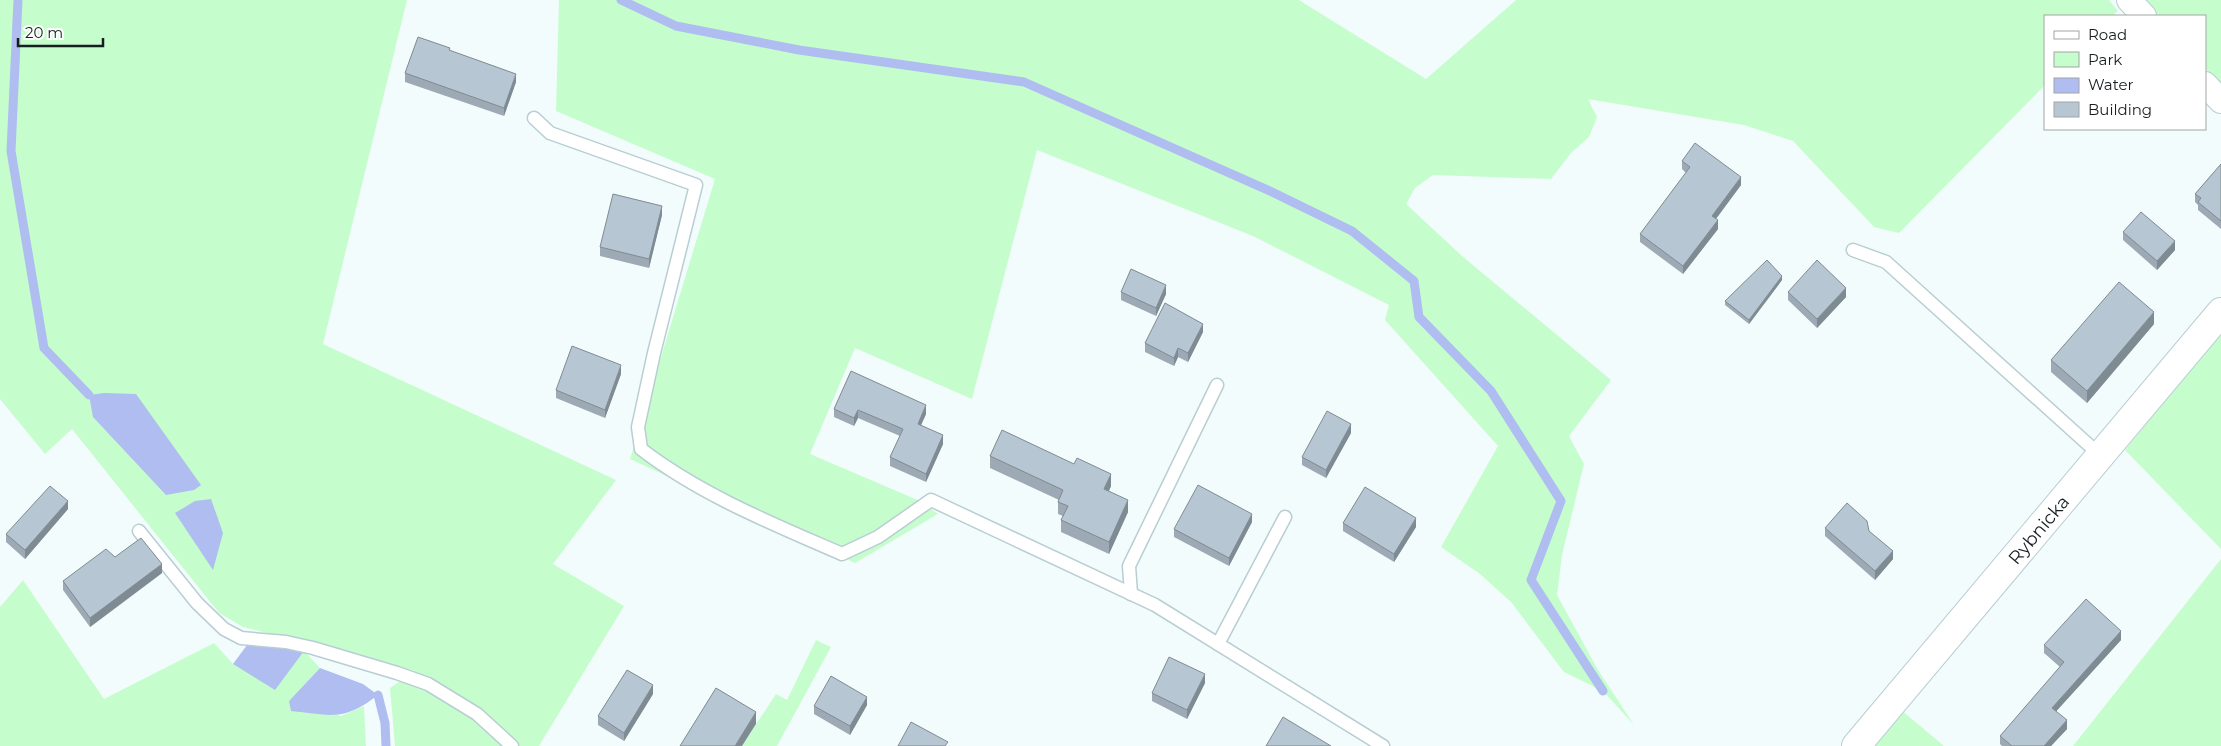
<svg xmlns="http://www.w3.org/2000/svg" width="2221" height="746" viewBox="0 0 2221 746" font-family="Montserrat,sans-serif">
<rect width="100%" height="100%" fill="#f3fcfd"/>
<g fill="#c6fdcd">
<polygon points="0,0 407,0 323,344 616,480 553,564 624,606 539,746 395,746 390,688 415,671 243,627 219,613 72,429 45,454 0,399"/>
<polygon points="559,0 1299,0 1426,79 1516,0 2109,0 2118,11 2112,16 2045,16 2045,85 1899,233 1874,227 1793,141 1744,125 1588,99 1597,117 1589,137 1571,153 1551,179 1433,175 1415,188 1406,204 1462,256 1611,380 1569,436 1584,464 1562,555 1557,595 1598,670 1634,725 1603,691 1564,672 1511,602 1480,574 1441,547 1498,446 1385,320 1389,305 1253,236 1037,150 972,399 855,348 810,454 920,501 938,514 855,563 630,459 715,179 556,111"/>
<polygon points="2143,0 2221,0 2221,86 2205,68 2205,16 2158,16"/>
<polygon points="2221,330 2221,549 2125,450"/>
<polygon points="2221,559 2221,746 2073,746"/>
<polygon points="23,580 104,699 214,643 233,664 304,651 320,668 289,701 341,716 364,706 366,746 0,746 0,607"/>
<polygon points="816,640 831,647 777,746 742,746 776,694 787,700"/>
<polygon points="1900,709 1944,746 1869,746"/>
</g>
<g fill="#afbdf1">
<polygon points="104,393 136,394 201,485 194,490 166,495 93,417 89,395"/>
<polygon points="211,499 223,533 213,570 175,513 195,501"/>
<polygon points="250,641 304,651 275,690 233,664"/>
<path d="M320 668 363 684 378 695C343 722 332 715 291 711L289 701Z"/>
</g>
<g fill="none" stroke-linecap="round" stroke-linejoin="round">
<g stroke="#afbdf1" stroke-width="9">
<polyline points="18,0 11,151 44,348 89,395"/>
<polyline points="621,0 676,26 799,50 1024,82 1272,192 1352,231 1414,281 1419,317 1491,391 1561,501 1531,580 1603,691"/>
<polyline points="378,695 385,723 386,746"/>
</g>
<defs>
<g id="lane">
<path d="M534 118 550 133 696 185 654 353 638 427 641 449C701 495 773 524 842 554L878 537 931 500 1155 605 1383 746"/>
<polyline points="1853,250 1886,262 2101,456"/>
<polyline points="139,531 197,603 224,629 241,638 286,642 313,648 397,673 428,684 477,714 512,746"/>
<polyline points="1131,594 1129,566 1217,385"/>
<polyline points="1218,644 1285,517"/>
</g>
<g id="street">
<polyline points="2129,0 2144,16"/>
<polyline points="2205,84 2221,101"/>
</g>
<polyline id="secondary" points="1856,746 2221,312"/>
</defs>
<use href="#lane" stroke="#b8ced3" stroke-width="15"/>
<use href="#street" stroke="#b8ced3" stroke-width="26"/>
<use href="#secondary" stroke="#b8ced3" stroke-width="30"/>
<use href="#lane" stroke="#fff" stroke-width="12"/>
<use href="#street" stroke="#fff" stroke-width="24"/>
<use href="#secondary" stroke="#fff" stroke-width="28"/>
</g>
<g fill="#9daab5">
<polygon points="450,51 516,82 504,116 405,82 405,73"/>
<polygon points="1682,161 1741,185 1716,219 1718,229 1683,274 1640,242 1640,234 1686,173 1682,169"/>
<polygon points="2221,164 2221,229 2198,210 2198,205 2195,202 2195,194"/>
<polygon points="662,215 649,268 600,256 600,247"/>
<polygon points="2123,232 2175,250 2157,270 2123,240"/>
<polygon points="1782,280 1749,324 1725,305 1725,301"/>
<polygon points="1121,292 1166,294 1156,316 1121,300"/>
<polygon points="1788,292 1846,297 1817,328 1788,300"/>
<polygon points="2154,324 2087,403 2051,372 2051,360"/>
<polygon points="1203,332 1188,362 1178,357 1174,366 1145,352 1145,343"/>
<polygon points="621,374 605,418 556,398 556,390"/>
<polygon points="834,409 926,414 921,425 943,444 926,482 890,466 890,457 900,436 858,418 854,426 834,417"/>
<polygon points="1351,433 1326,478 1302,465 1302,457"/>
<polygon points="990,456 1074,464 1111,486 1109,491 1128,512 1109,554 1061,532 1061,520 1063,516 1058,514 1058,502 1059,500 990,468"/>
<polygon points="68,509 25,559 6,542 6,534"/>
<polygon points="1252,522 1229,566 1174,537 1174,529"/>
<polygon points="1343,523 1416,527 1394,562 1343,531"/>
<polygon points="1825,528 1893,559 1875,580 1825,536"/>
<polygon points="115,557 162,573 90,627 63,590 63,581"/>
<polygon points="2121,640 2056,711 2067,729 2051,746 2002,746 2000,744 2000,736 2060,667 2044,653 2044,645"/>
<polygon points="1205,683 1187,719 1152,701 1152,693"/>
<polygon points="653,694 624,741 598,725 598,716"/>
<polygon points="867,705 850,735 814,714 814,706"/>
</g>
<g fill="#7f8b93">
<polygon points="516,74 516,82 504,116 504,108"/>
<polygon points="1741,177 1741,185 1712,224 1712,216"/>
<polygon points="662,206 662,215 649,268 649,259"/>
<polygon points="1718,220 1718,229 1683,274 1683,266"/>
<polygon points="2175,241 2175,250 2157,270 2157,261"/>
<polygon points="1782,276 1782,280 1749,324 1749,320"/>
<polygon points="1166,285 1166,294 1156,316 1156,308"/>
<polygon points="1846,288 1846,297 1817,328 1817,319"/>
<polygon points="2154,312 2154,324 2087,403 2087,391"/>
<polygon points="1203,324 1203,332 1188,362 1188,353"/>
<polygon points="1178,348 1178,357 1174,366 1174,358"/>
<polygon points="621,365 621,374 605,418 605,410"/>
<polygon points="926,405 926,414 918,432 918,424"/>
<polygon points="858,410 858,418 854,426 854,418"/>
<polygon points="1351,424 1351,433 1326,478 1326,470"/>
<polygon points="943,435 943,444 926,482 926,474"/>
<polygon points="1111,474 1111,486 1104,501 1104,489"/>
<polygon points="1128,500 1128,512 1109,554 1109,542"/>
<polygon points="68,501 68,509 25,559 25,550"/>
<polygon points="1252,514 1252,522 1229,566 1229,558"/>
<polygon points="1416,518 1416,527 1394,562 1394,554"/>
<polygon points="1893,551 1893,559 1875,580 1875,571"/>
<polygon points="162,564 162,573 90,627 90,618"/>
<polygon points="2121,631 2121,640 2052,716 2052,708"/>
<polygon points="1205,674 1205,683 1187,719 1187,710"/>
<polygon points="653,685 653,694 624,741 624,733"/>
<polygon points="867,697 867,705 850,735 850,726"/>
<polygon points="756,712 756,724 742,746 735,746"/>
<polygon points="2067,720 2067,729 2051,746 2044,746"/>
</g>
<g fill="#b6c6d2" stroke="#7f8b93">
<polygon points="418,37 450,48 449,50 516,74 504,108 405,73"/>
<polygon points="1695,143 1741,177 1712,216 1718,220 1683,266 1640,234 1690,167 1682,161"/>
<polygon points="2221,164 2221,221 2198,202 2201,198 2195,194"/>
<polygon points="613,194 662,206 649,259 600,247"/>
<polygon points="2141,212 2175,241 2157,261 2123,232"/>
<polygon points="1767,260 1782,276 1749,320 1725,301"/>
<polygon points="1817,260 1846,288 1817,319 1788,292"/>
<polygon points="1131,269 1166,285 1156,308 1121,292"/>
<polygon points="2119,282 2154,312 2087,391 2051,360"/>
<polygon points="1165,303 1203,324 1188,353 1178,348 1174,358 1145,343"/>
<polygon points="572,346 621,365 605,410 556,390"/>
<polygon points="851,371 926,405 918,424 943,435 926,474 890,457 903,429 858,410 854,418 834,409"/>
<polygon points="1327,411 1351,424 1326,470 1302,457"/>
<polygon points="1002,430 1074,464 1077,458 1111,474 1104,489 1128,500 1109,542 1061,520 1068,506 1058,502 1063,490 990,456"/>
<polygon points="1198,485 1252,514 1229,558 1174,529"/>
<polygon points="50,486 68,501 25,550 6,534"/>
<polygon points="1365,487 1416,518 1394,554 1343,523"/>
<polygon points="1847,503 1867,521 1869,531 1893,551 1875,571 1825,528"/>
<polygon points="141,538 162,564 90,618 63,581 106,549 115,557"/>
<polygon points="2086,599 2121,631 2052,708 2067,720 2044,746 2012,746 2000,736 2064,662 2044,645"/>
<polygon points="1169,657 1205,674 1187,710 1152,693"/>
<polygon points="627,670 653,685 624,733 598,716"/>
<polygon points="831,676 867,697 850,726 814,706"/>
<polygon points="716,688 756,712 735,746 680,746"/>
<polygon points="1283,717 1331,746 1266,746"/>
<polygon points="911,722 948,742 945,746 898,746"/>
</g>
<g text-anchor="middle" stroke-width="4.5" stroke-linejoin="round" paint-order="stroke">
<g font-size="18" fill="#161e20" stroke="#fff">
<text transform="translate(2039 530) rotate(-50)" y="6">Rybnicka</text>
</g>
</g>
<rect x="2044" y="15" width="162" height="115" fill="#ffffff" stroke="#a2a5a6"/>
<rect x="2054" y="31" width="25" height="8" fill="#ffffff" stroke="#a2a5a6"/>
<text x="2088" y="40" font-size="15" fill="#161e20">Road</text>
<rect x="2054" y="52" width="25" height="15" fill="#c6fdcd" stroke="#a2a5a6"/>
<text x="2088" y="65" font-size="15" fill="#161e20">Park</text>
<rect x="2054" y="78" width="25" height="15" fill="#afbdf1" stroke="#a2a5a6"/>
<text x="2088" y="90" font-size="15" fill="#161e20">Water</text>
<rect x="2054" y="102" width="25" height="15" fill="#b6c6d2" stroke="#a2a5a6"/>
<text x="2088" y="115" font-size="15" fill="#161e20">Building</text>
<path d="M18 38v8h85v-8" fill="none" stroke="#161e20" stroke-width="2.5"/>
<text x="25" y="38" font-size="15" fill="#161e20" stroke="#ffffff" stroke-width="4" paint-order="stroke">20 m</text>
</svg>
